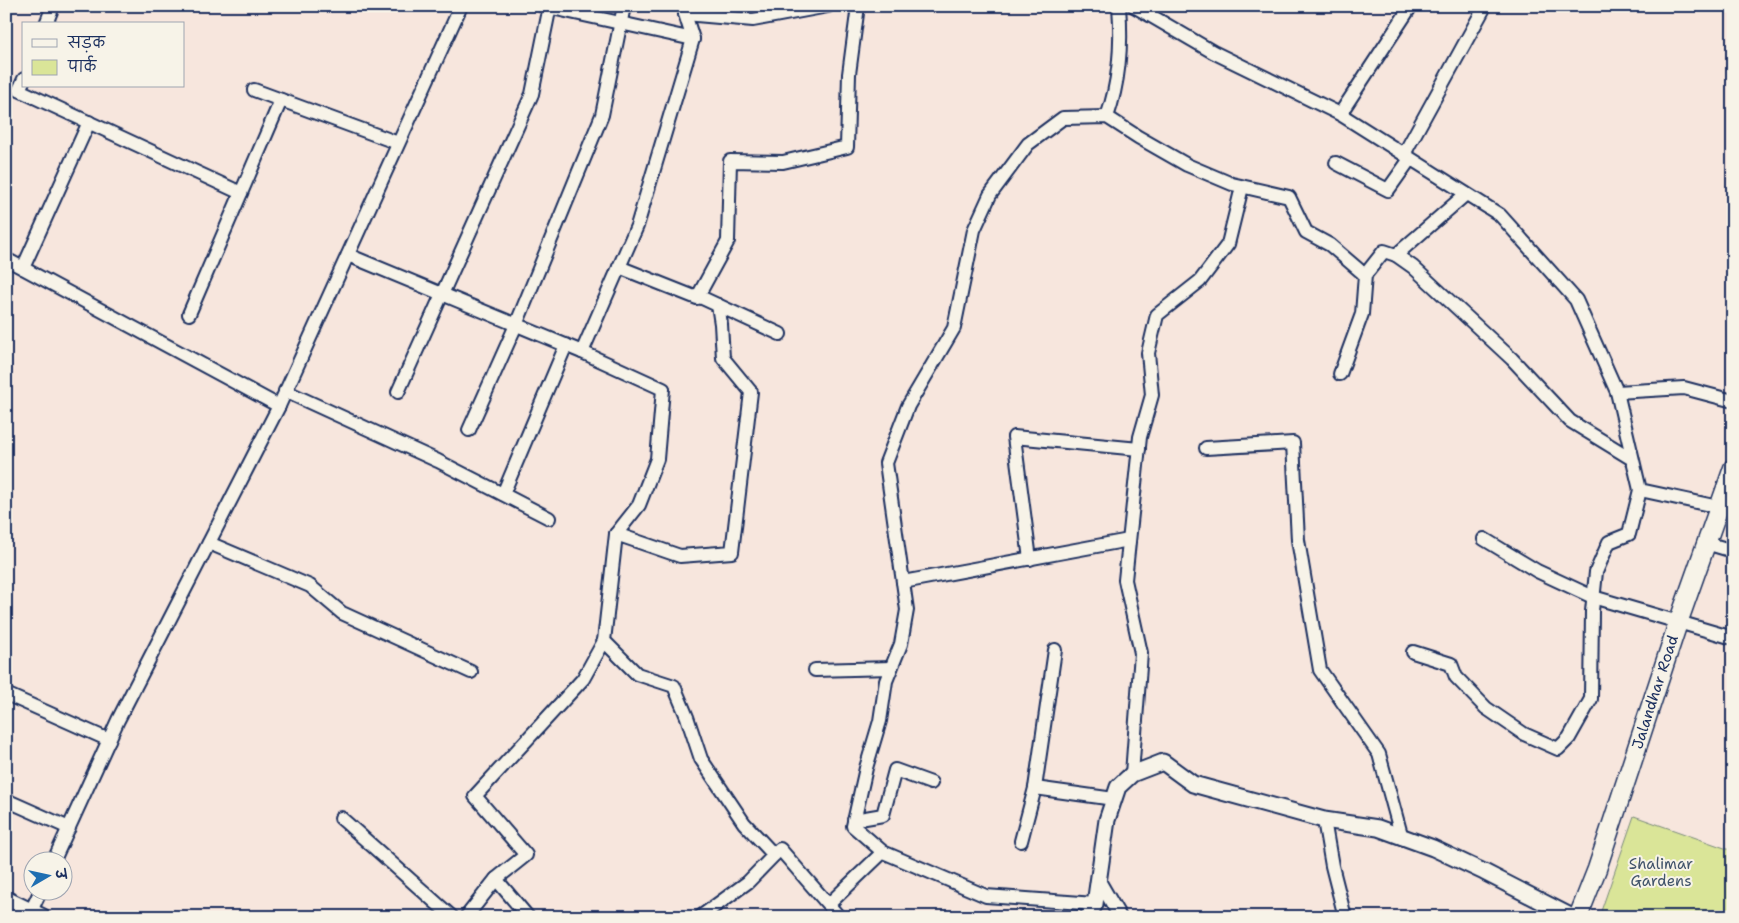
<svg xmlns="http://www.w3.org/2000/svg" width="1739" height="923" viewBox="0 0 1739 923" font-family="'Shantell Sans','Playpen Sans Deva',sans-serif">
<rect width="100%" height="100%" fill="#f7e6dd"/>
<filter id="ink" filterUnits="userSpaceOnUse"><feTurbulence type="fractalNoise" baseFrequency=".02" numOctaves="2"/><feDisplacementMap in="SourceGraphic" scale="10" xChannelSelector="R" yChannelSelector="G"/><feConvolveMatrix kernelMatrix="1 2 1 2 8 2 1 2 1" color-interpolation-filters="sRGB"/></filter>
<g filter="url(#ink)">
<polygon fill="#dae598" stroke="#7a8a7b" points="1634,816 1733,851 1733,917 1599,917"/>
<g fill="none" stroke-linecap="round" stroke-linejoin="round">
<defs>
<g id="minor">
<polyline points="543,6 693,39"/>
<polyline points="1134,6 1213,52 1340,114 1500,215 1576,300 1617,392 1640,490 1719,507"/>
<polyline points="685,14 753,20 828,6"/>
<polyline points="46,24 53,6"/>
<polyline points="24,79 19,90 241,193"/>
<polyline points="254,90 398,143"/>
<polyline points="1340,114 1411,6"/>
<path d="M1107 117C1119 83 1122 43 1119 6"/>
<polyline points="1404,154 1483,10"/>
<polyline points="1336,163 1388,190 1410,159"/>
<polyline points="1466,194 1396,255 1413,267 1512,359 1570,421 1632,459"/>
<polyline points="348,255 582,352 637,226 693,39 685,14 686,6"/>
<polyline points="6,259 279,406"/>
<polyline points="619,267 697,298 728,241 730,161 783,162 847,147 849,74 858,6"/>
<polyline points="23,268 89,122"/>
<polyline points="698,296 780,334"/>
<polyline points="189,314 281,100"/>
<polyline points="582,352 663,389 657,459 639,505 616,534 604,641 637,674 674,686 687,717 701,759 744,823 774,855"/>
<polyline points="1340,374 1362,314 1365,275"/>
<polyline points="285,391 438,461 549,518"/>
<polyline points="398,392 532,94 550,6"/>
<polyline points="1617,392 1684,388 1733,401"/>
<polyline points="469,430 516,325 602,115 624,6"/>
<polyline points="1206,448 1293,443 1298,540 1320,670 1379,754 1402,838"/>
<polyline points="503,494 566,345"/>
<polyline points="616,534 680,556 732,552 751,392 723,358 721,324 718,305"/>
<polyline points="1484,539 1537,571 1593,597 1733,638"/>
<polyline points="209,543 310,586 342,613 471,672"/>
<polyline points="1706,543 1733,551"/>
<polyline points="1030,559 1014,437 1139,449"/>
<polyline points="903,582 1129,540"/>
<polyline points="1413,652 1451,664 1456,677 1486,708 1524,734 1558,749 1569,738 1591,699 1592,611 1596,572 1609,542 1629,534 1640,490"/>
<polyline points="815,670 891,668"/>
<polyline points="6,694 109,740"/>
<polyline points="1132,774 1141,653 1125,580 1140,437 1152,395 1148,353 1157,315 1200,281 1228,244 1242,187"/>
<polyline points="1035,788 1114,799"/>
<polyline points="6,800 69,828"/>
<polyline points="341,818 452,917"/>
<polyline points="854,820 883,815 895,770 931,783"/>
<polyline points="1324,820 1332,866 1345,917"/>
<polyline points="1021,841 1035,788 1055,650"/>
<polyline points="883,852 986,896 1095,904"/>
<polyline points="54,860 118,720 279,406 461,6"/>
<polyline points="1098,879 1120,917"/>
<polyline points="829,904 883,852 853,826 866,768 880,721 886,681 901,644 907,610 886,463 908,406 954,328 974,230 990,195 1028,144 1063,118 1107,117 1138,137 1187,165 1232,184 1289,197 1306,232 1330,245 1365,275 1384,251 1396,255"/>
<polyline points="31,911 41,890"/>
<polyline points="466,917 496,879"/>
<polyline points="528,917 496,879 526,855 475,796 583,679 604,641"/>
<polyline points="700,917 748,882 780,849 839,917"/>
</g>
<g id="tertiary">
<polyline points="6,899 43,917"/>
<polyline points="1088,917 1095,904 1107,820 1118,787 1132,774 1163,762 1193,784 1324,820 1378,828 1433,848 1484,872 1572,917"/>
</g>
<polyline id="secondary" points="1578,917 1597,869 1678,623 1733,468"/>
</defs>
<use href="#minor" stroke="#1b2f5e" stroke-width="16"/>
<use href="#tertiary" stroke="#1b2f5e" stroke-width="19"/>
<use href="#secondary" stroke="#1b2f5e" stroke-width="21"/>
<use href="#minor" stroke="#f7f3e8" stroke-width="12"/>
<use href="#tertiary" stroke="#f7f3e8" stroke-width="15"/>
<use href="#secondary" stroke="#f7f3e8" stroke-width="18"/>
</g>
</g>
<g text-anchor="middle" stroke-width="4" stroke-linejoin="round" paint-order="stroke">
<g font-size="15" fill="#1b2f5e" stroke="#f7f3e8">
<text transform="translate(1655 692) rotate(-72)" y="5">Jalandhar Road</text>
</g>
<g font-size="15" fill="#41536a" stroke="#f7f3e8">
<text x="1661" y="869">Shalimar<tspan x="1661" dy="17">Gardens</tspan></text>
</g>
</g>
<rect width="1739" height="923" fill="none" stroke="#f7f3e8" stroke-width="25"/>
<rect x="12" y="12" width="1714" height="898" fill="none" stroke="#1b2f5e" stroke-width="2" filter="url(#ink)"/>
<rect x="22" y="22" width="162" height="65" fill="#f7f3e8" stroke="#9fa5b1"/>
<rect x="32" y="39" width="25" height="8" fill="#f7f3e8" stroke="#9fa5b1"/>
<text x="68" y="48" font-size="15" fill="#1b2f5e">सड़क</text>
<rect x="32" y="60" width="25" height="15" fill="#dae598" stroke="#9fa5b1"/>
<text x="68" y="72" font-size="15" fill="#1b2f5e">पार्क</text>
<g transform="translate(48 876) rotate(81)"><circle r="24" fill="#f7f3e8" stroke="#9fa5b1"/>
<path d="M0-4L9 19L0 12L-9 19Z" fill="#1f6fb2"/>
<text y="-8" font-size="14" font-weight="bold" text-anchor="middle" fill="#1b2f5e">उ</text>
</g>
</svg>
